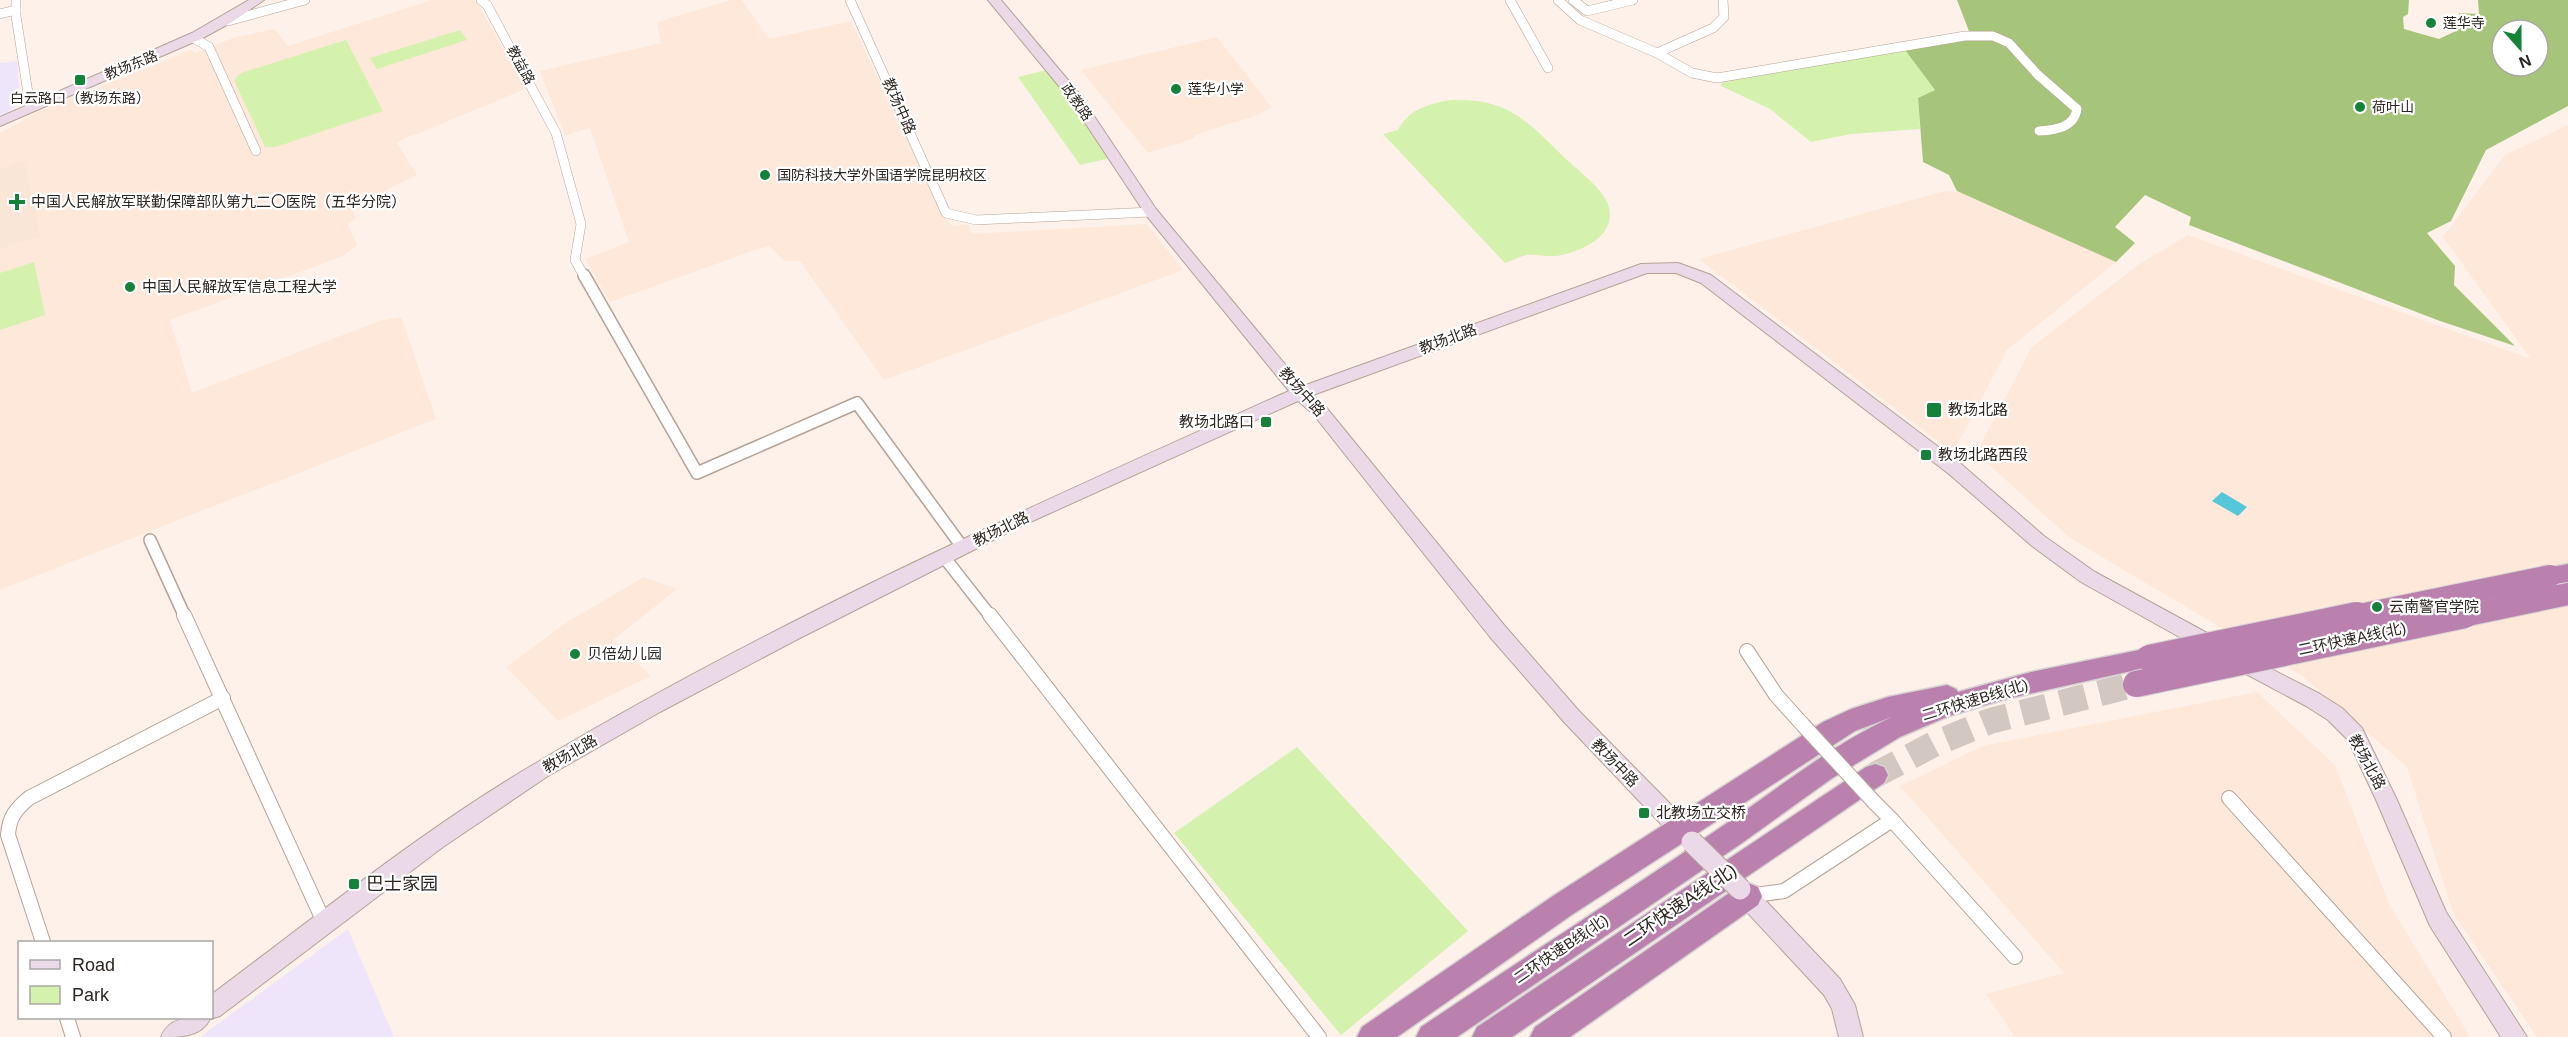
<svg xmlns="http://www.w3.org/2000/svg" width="2568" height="1037" viewBox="0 0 2568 1037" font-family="Arial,'Noto Sans SC',sans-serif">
<rect width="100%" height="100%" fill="#fdf1e9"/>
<g fill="#efe5fa">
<polygon points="17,61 20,104 0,117 0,63"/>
<polygon points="348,929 394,1037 200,1037"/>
</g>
<g fill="#fee8d9">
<polygon points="432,0 473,0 479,5 525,89 415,135 413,134 397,143 417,175 352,207 356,219 348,224 357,245 343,256 170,320 192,393 379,321 401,317 436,419 0,590 0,249 40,236 24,162 0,169 0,133 38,112 191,50 196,53 236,37 275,29 288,46"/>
<polygon points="731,0 742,0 769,39 851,21 942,214 952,226 968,225 972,234 1147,224 1183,270 884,380 800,261 784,261 769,245 610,302 585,259 629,242 590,128 565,135 540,71 661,43 657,22"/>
<polygon points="1217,37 1271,107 1258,115 1194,135 1195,138 1148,153 1081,70"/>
<polygon points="2568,125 2568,1037 2537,1037 2453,913 2407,767 2301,675 2070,538 1976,453 2032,347 2138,265 2188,235 2531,359 2443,237 2505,155"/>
<polygon points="1945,191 2027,202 2116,262 2007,350 1953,453 1699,259"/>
<polygon points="644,577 677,589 613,640 651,676 558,721 506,667 569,621"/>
<polygon points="2257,692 2335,765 2389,904 2470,1037 2015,1037 1986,994 2064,973 1900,786 1983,746"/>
</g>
<polygon fill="#f9e6d6" points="24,161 41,236 0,249 0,169"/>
<g fill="#d4f1ae">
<polygon points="460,30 467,40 377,69 370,58"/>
<polygon points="346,40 383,111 276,147 265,147 234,80 241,73"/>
<polygon points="1905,50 1935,90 1918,98 1920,129 1851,134 1811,142 1770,109 1721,86 1723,80"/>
<polygon points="1047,70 1063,87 1110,158 1080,165 1018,77"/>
<path d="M1452 100C1510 98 1527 122 1566 159 1579 171 1595 183 1605 198 1624 232 1584 252 1556 256 1546 257 1537 254 1527 255 1520 256 1512 261 1505 263L1383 134 1398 130C1408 109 1431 103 1452 100Z"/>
<polygon points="34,262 45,315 0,330 0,273"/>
<polygon points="1297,747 1468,931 1341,1035 1174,833"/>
</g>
<path fill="#a6c57b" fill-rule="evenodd" d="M1957 0H2409L2408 14 2403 17 2404 29 2439 39 2460 29 2459 13 2479 14 2478 0H2568V106L2486 150 2451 221 2427 233 2455 266 2454 285 2515 346 2440 321 2189 225 2191 217 2145 195 2115 227 2135 243 2116 262 1957 191 1949 175 1923 162 1918 98 1935 90 1905 50 1972 39ZM2502 30H2538V66H2502Z"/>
<polygon fill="#55c7d9" points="2222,492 2247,507 2238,516 2212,501"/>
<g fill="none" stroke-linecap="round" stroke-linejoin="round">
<polyline stroke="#d3c8c1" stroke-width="26" stroke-dasharray="26 14" stroke-linecap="butt" points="1875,775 1934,744 1990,721 2136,684"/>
<defs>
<g id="street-far2">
<polyline points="16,0 16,16 30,106"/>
<polyline points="481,0 487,5 556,133 581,224 575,260 584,276"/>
<polyline points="850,0 946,213 976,220 1151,212"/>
<polyline points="1510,0 1548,68"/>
<path d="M1558 0 1580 20 1657 53 1692 73 1717 78 1965 36H1993L2009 43 2038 75 2077 109C2074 128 2055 130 2039 131"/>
<polyline points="1573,0 1587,11 1633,0"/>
<polyline points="0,14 16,10"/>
<polyline points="228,21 305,0"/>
<polyline points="195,39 209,47 256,151"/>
<polyline points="1657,53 1713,28 1724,17 1723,0"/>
</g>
<g id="street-far1">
<polyline points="584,275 697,473 857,403 963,548"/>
<polyline points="150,540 185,617"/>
<polyline points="944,557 991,617"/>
</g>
<g id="street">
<polyline points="184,615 324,922"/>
<polyline points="990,615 1319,1037"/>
<polyline points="1747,651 1776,695 1803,725"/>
<polyline points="2229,798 2444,1037"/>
<polyline points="1874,802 1892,820"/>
<polyline points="1748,896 1784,891 1892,820 2015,957"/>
<path d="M43 942 8 835C9 817 16 809 29 798L223 698"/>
<polyline points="67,1018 73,1037"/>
</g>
<g id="secondary">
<polygon points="249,0 264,0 232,22 201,39 0,126 0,117 192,33"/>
<path d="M988 0H1001L1078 92 1156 209 1303 386 1641 264 1678 263 1711 275 1961 464 2044 536 2095 572 2220 640 2223 646 2220 652 2213 654 2206 652 2081 582 2032 546 1949 474 1701 283 1676 273H1647L1313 395 1325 406 1504 625 1579 711 1695 829 1698 836 1695 843 1687 846 1679 843 1565 723 1490 637 1313 414 1298 401 1015 529 796 640 660 712 548 776 443 847 220 1016 210 1019C201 1037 181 1037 161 1037 170 1015 191 1018 212 1018V994C318 915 422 830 536 763 776 619 1034 505 1289 391L1146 215 1068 97Z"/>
<polygon points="2240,653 2320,694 2342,708 2362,728 2397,800 2446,912 2527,1037 2501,1037 2430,926 2377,802 2348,740 2328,720 2306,706 2233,667 2230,661 2233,655"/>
<polygon points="1740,879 1748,882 1840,979 1855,1005 1863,1037 1839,1037 1832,1009 1824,995 1732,896 1729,889 1732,882"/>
</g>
<g id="highway">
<polygon points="2568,564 2568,582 2550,585 2542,583 2538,576 2542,569"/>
<path d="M2149 648 2158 651 2161 658 2158 665 2002 700 1949 716 1900 737 1831 779 1742 843 1457 1037H1416L1421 1027C1522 959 1624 894 1724 825 1779 788 1831 745 1892 717L1855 731 1573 914 1397 1037H1357L1362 1027 1553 896 1823 722 1851 709 1888 697 1947 685 1956 689 1958 692 2031 672Z"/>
<polygon points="1875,764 1884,767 1888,775 1884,783 1512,1037 1472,1037 1477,1027 1866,767"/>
<polygon points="1748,883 1758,887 1762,896 1758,905 1570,1037 1530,1037 1535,1027 1738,887"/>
</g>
</defs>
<use href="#street-far2" stroke="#b5a295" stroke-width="10"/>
<use href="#street-far1" stroke="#b5a295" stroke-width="14"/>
<use href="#street" stroke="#b5a295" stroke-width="16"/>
<use href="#secondary" stroke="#b5a295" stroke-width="2"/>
<use href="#highway" stroke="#d5d3d2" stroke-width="3"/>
<use href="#street-far2" stroke="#fff" stroke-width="9"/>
<use href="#street-far1" stroke="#fff" stroke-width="11"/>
<use href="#street" stroke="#fff" stroke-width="14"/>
<use href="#secondary" fill="#ebd9e7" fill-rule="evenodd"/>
<use href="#highway" fill="#bb81ae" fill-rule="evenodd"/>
<defs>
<polyline id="street-bridge" points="1803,725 1874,802"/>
<polyline id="secondary-bridge" points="1692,842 1740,889"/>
<g id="highway-bridge-far1">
<polyline points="2350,617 2550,576"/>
<polyline points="2458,617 2568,594"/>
</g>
<g id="highway-bridge">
<polyline points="2149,658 2357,615"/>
<polyline points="2136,684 2465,615"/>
</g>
</defs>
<use href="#street-bridge" stroke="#b5a295" stroke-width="16" stroke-linecap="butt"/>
<use href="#secondary-bridge" stroke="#b5a295" stroke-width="23" stroke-linecap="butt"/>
<use href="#highway-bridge-far1" stroke="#d5d3d2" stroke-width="24" stroke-linecap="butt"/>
<use href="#highway-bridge" stroke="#d5d3d2" stroke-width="28" stroke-linecap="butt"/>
<use href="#street-bridge" stroke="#fff" stroke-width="14"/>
<use href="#secondary-bridge" stroke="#ebd9e7" stroke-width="21"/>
<use href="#highway-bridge-far1" stroke="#bb81ae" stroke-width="22"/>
<use href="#highway-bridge" stroke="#bb81ae" stroke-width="26"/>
</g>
<g fill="#158239" stroke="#fff" stroke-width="2">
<circle cx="2431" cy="23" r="6"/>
<rect x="74" y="74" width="12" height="12" rx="3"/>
<circle cx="1176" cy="89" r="6"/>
<circle cx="2360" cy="107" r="6"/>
<circle cx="765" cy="175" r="6"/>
<path d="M14 193h6v6h6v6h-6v6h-6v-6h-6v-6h6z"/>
<circle cx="130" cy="287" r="6"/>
<rect x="1926" y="402" width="16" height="16" rx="3"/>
<rect x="1260" y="416" width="12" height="12" rx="3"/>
<rect x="1920" y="449" width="12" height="12" rx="3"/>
<circle cx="2377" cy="607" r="6"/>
<circle cx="575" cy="654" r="6"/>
<rect x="1638" y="807" width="12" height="12" rx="3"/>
<rect x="348" y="878" width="12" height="12" rx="3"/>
</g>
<g text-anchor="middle" stroke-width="4.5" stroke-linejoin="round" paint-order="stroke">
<g font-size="14" fill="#2c2520" stroke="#fff" text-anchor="start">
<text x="2443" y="28">莲华寺</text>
<text x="1188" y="94">莲华小学</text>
<text x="80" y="103" text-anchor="middle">白云路口（教场东路）</text>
<text x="2372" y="112">荷叶山</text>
<text x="777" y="180">国防科技大学外国语学院昆明校区</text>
</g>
<g font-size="14" fill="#2c2520" stroke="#fff">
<text transform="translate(131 65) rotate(-22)" y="5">教场东路</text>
<text transform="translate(521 65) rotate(61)" y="5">教益路</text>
<text transform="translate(1077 102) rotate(55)" y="5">政教路</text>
</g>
<g font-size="15" fill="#2c2520" stroke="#fff">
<text transform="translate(899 106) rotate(66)" y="5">教场中路</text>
<text transform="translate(1448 339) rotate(-20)" y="5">教场北路</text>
<text transform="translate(1302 392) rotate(48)" y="5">教场中路</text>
<text transform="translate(1001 529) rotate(-26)" y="5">教场北路</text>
<text transform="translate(2352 639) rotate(-12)" y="5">二环快速A线(北)</text>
<text transform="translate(1975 700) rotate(-17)" y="5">二环快速B线(北)</text>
<text transform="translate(570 754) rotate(-30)" y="5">教场北路</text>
<text transform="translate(2367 762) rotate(62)" y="5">教场北路</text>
<text transform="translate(1615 763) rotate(46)" y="5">教场中路</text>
<text transform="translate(1561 949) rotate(-34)" y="5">二环快速B线(北)</text>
</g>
<g font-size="15" fill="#2c2520" stroke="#fff" text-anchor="start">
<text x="31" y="207">中国人民解放军联勤保障部队第九二〇医院（五华分院）</text>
<text x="142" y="292">中国人民解放军信息工程大学</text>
<text x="1948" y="415">教场北路</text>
<text x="1254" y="427" text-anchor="end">教场北路口</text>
<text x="1938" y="460">教场北路西段</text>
<text x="2389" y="612">云南警官学院</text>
<text x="587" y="659">贝倍幼儿园</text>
<text x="1656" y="818">北教场立交桥</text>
</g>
<g font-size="18" fill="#2c2520" stroke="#fff" text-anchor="start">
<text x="366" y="890">巴士家园</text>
</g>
<g font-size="18" fill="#2c2520" stroke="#fff">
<text transform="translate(1680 905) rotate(-34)" y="6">二环快速A线(北)</text>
</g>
</g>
<rect x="18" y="941" width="195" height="78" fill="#ffffff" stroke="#aba8a6" stroke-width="1.5"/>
<rect x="30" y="960" width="30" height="9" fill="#ebd9e7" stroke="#aba8a6" stroke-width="1.5"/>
<text x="72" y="971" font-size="18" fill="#2c2520">Road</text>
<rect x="30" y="986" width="30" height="18" fill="#d4f1ae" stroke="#aba8a6" stroke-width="1.5"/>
<text x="72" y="1001" font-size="18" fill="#2c2520">Park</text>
<g transform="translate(2520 48) rotate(159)"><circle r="28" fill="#ffffff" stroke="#aba8a6" stroke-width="1.5"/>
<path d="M0-4.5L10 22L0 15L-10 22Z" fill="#158239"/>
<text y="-9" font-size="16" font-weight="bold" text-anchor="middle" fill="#2c2520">N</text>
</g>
</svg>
